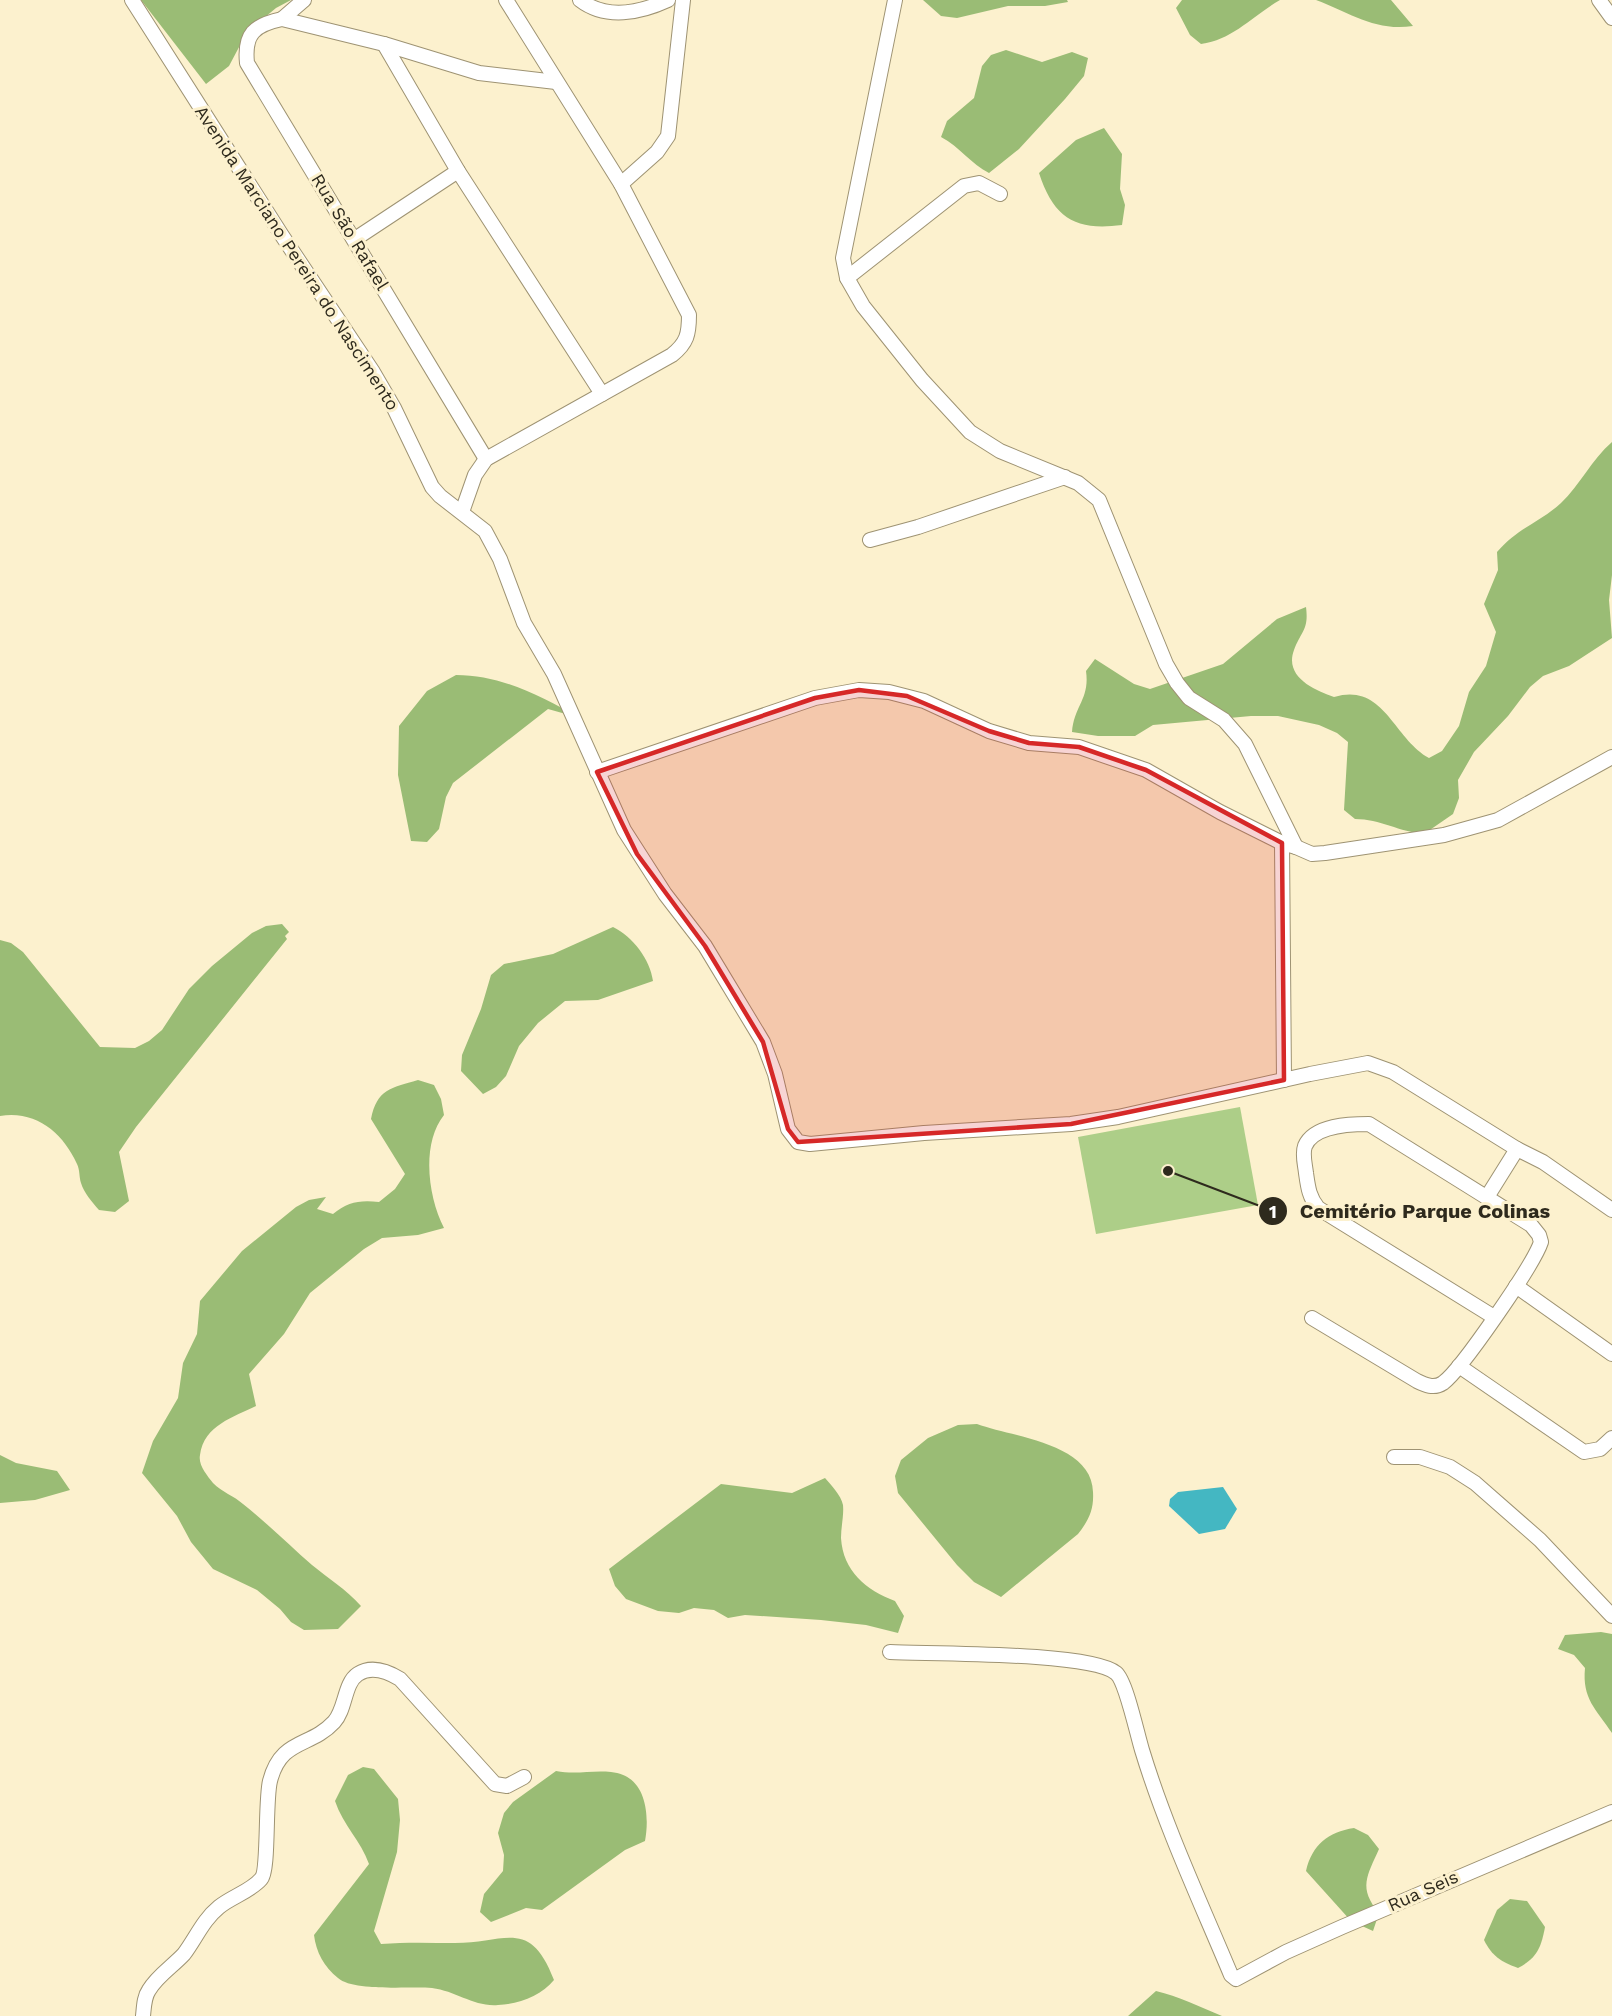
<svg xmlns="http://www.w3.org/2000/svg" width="1612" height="2016" viewBox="0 0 1612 2016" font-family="'Work Sans',sans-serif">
<rect width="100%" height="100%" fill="#fcf1ce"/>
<polygon fill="#adce88" points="1240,1107 1258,1205 1096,1234 1078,1137"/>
<g fill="#9abc75">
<polygon points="141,0 291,0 276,8 247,32 229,66 206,84"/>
<polygon points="923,0 1067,0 1068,2 1045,6 1008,6 957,18 941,16"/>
<path d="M1182 0H1280C1252 16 1234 39 1201 44L1190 35 1176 8Z"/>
<path d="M1316 0H1391L1413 26C1375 32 1349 12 1316 0Z"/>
<path d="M1006 50 1042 62 1072 52 1088 58 1084 76 1065 99 1019 149 989 173C971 164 960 147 941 137L947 121 974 98 982 66 991 55Z"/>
<path d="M1104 128 1122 154 1120 189 1125 205 1122 225C1076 231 1054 219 1039 173L1076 140Z"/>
<path d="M1612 442V575L1609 600 1612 638 1569 666 1543 676 1530 687 1508 716 1474 752 1458 780 1459 798 1453 814 1424 834C1400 832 1380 819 1355 819L1344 810 1348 742 1337 733 1319 725 1278 716H1251L1153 725 1135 736H1098L1072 732C1074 706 1090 699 1086 671L1095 659 1134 684 1150 689 1223 664 1277 619 1306 607C1309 630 1301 631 1294 650 1284 677 1314 690 1334 697 1384 682 1393 738 1429 758L1442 751 1459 726 1469 692 1486 666 1496 632 1484 604 1498 570 1497 552C1519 527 1539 523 1561 503 1580 485 1592 459 1612 442Z"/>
<path d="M456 675C501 675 541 696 580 718L548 709 453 783 446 797 439 829 427 842 411 841 398 775 399 726 427 691Z"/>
<path d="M282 924 289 932 285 936 287 939 136 1127 119 1152 129 1201 115 1212 99 1210C92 1202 84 1193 81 1183 79 1177 80 1170 77 1164 63 1133 36 1110 0 1116V940L11 943 23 952 100 1047 135 1048 149 1041 162 1030 189 989 212 966 252 933 266 926Z"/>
<path d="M613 927C633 937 650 959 653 981L598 1000 565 1001 538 1023 519 1046 506 1076 496 1087 483 1094 461 1071 462 1055 481 1009 491 975 504 964 553 954Z"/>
<path d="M418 1080 434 1085 441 1099 444 1115C421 1144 428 1197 444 1228L418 1235 382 1238 364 1249 310 1293 284 1334 249 1374 256 1406C234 1417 204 1425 200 1455 198 1465 207 1475 213 1483 222 1492 234 1496 243 1504 267 1523 289 1545 312 1565 329 1579 346 1589 361 1606L338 1629 304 1630 291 1622 280 1609 257 1590 213 1569 191 1542 177 1516 142 1473 153 1441 178 1398 183 1363 197 1334 200 1301 242 1251 296 1207 309 1200 326 1197 317 1209 333 1214C348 1202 359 1200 379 1202L395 1189 405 1174 371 1119C377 1089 391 1088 418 1080Z"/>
<path d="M977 1424C1012 1437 1092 1443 1093 1492 1094 1509 1089 1520 1078 1534L1001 1597 974 1582 957 1565 898 1493 895 1476 901 1460 928 1438 958 1425Z"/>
<polygon points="0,1455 16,1463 57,1471 70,1490 35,1500 0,1503"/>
<path d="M825 1478C831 1485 841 1495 843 1505 844 1515 841 1527 841 1538 843 1571 866 1590 895 1601L904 1616 898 1633 866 1625 821 1620 745 1615 728 1618 714 1610 694 1608 679 1613 658 1611 626 1599 615 1586 609 1569 721 1484 792 1493Z"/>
<path d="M1601 1632 1612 1634V1733C1596 1709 1582 1699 1585 1668L1574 1655 1558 1649 1565 1635Z"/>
<path d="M363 1767 374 1769 398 1799 400 1820 397 1852 374 1931 381 1944C406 1942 431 1943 455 1943 505 1943 530 1917 554 1980 541 1996 519 2004 498 2005 474 2007 456 1991 432 1988 410 1986 354 1992 338 1978 324 1967 316 1952 314 1935L369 1864C361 1841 343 1825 335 1801L348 1775Z"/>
<path d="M556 1771C576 1775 591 1770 611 1772 646 1775 650 1814 645 1841L625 1850 542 1910 526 1908 491 1922 480 1912 484 1894 503 1871 504 1855 498 1833 504 1813 513 1802Z"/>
<path d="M1354 1828 1368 1835 1379 1849C1367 1876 1358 1888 1379 1913L1373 1931 1351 1921 1306 1871C1312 1845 1328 1832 1354 1828Z"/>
<path d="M1510 1899 1527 1901 1545 1927C1541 1948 1537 1958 1518 1968 1501 1962 1492 1956 1484 1940L1497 1910Z"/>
<path d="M1156 1991C1178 1996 1200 2007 1222 2016H1128Z"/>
</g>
<polygon fill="#44b7c2" points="1223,1487 1237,1509 1225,1529 1199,1534 1169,1506 1170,1499 1178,1492"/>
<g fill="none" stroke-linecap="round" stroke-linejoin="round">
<defs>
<g id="minor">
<polyline points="132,0 281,234 373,372 394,408 432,487 440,496 485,531 500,559 524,623 554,674 624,830 665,894 705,946 763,1042 775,1074 788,1129 798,1142 810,1144 924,1133 1071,1124 1118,1117 1310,1074 1368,1063 1393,1072 1517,1149 1543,1162 1612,1210"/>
<path d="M580 0C606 20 640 13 668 0"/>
<polyline points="1599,0 1612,18"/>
<polyline points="282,19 304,0"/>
<polyline points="384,44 458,171 602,394"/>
<polyline points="621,184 657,152 668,136 683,0"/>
<polyline points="355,239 458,171"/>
<polyline points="847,278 964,186 979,183 1000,194"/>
<path d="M486 459 247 63C244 34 254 25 282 19L384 44 479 73 556 82"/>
<path d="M462 512 475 475 486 459 672 355C687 343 689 334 689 315L621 184 506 0"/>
<polyline points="870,540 918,527 1065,477"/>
<polyline points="597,772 815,698 859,690 889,692 924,701 989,731 1029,743 1079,747 1146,770 1220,812 1282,843 1296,847 1245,744 1224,720 1189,698 1177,683 1166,664 1099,500 1078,483 1000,451 970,432 922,380 863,306 847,278 843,258 895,0"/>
<polyline points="1282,843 1284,1080"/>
<polyline points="1296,847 1312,854 1325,853 1444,835 1498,820 1612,757"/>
<polyline points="1487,1197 1517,1149"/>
<polyline points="1516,1286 1612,1354"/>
<path d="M1312 1318 1417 1381C1425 1385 1434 1389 1443 1383 1461 1370 1534 1264 1541 1242L1539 1235 1531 1225 1369 1124C1350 1124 1314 1125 1305 1146 1302 1154 1305 1164 1306 1173 1308 1187 1309 1197 1318 1208L1494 1317"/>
<polyline points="1459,1366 1584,1452 1600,1449 1612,1438"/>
<polyline points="1394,1457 1420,1457 1450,1467 1475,1483 1540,1540 1612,1616"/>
<path d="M890 1652C931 1654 1090 1652 1116 1673 1126 1681 1137 1734 1142 1750 1165 1826 1200 1901 1231 1975L1236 1979 1286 1952 1342 1927 1612 1812"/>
<path d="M143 2016C144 2007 144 1997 149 1990 157 1976 173 1966 184 1954 196 1938 203 1920 219 1907 231 1897 251 1891 261 1879 269 1871 265 1801 270 1781 281 1738 310 1748 334 1722 346 1709 344 1683 358 1674 372 1665 387 1671 400 1679L495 1784 507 1786 524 1777"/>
</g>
</defs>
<use href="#minor" stroke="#9e9373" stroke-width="16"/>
<use href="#minor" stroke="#fff" stroke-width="14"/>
</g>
<path fill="#d62828" fill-opacity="0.2" stroke="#d62828" stroke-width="4.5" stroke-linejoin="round" d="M859 690 907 696 989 731 1029 743 1079 747 1146 770 1282 843 1284 1080 1071 1124 798 1142 788 1129 763 1042 705 946 637 854 597 772 815 698Z"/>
<g text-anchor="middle" stroke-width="6" stroke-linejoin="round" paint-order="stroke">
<g font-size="18" fill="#2e2a1d" stroke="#fcf1ce">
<text transform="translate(350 232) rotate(59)" y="6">Rua São Rafael</text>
<text transform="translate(297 258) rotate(57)" y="6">Avenida Marciano Pereira do Nascimento</text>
<text transform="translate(1423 1891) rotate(-24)" y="6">Rua Seis</text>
</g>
</g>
<path fill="none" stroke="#2e2a1d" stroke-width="2" d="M1168 1171L1273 1211"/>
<g fill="#2e2a1d" stroke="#fcf1ce" stroke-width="2">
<circle cx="1168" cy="1171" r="6"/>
<circle cx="1273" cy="1211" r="15"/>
</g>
<g font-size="18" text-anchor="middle" font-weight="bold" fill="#fff">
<text x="1273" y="1218">1</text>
</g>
<g font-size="20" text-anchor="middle" font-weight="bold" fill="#2e2a1d" stroke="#fcf1ce" stroke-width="6" stroke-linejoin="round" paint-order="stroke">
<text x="1425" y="1218">Cemitério Parque Colinas</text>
</g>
</svg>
